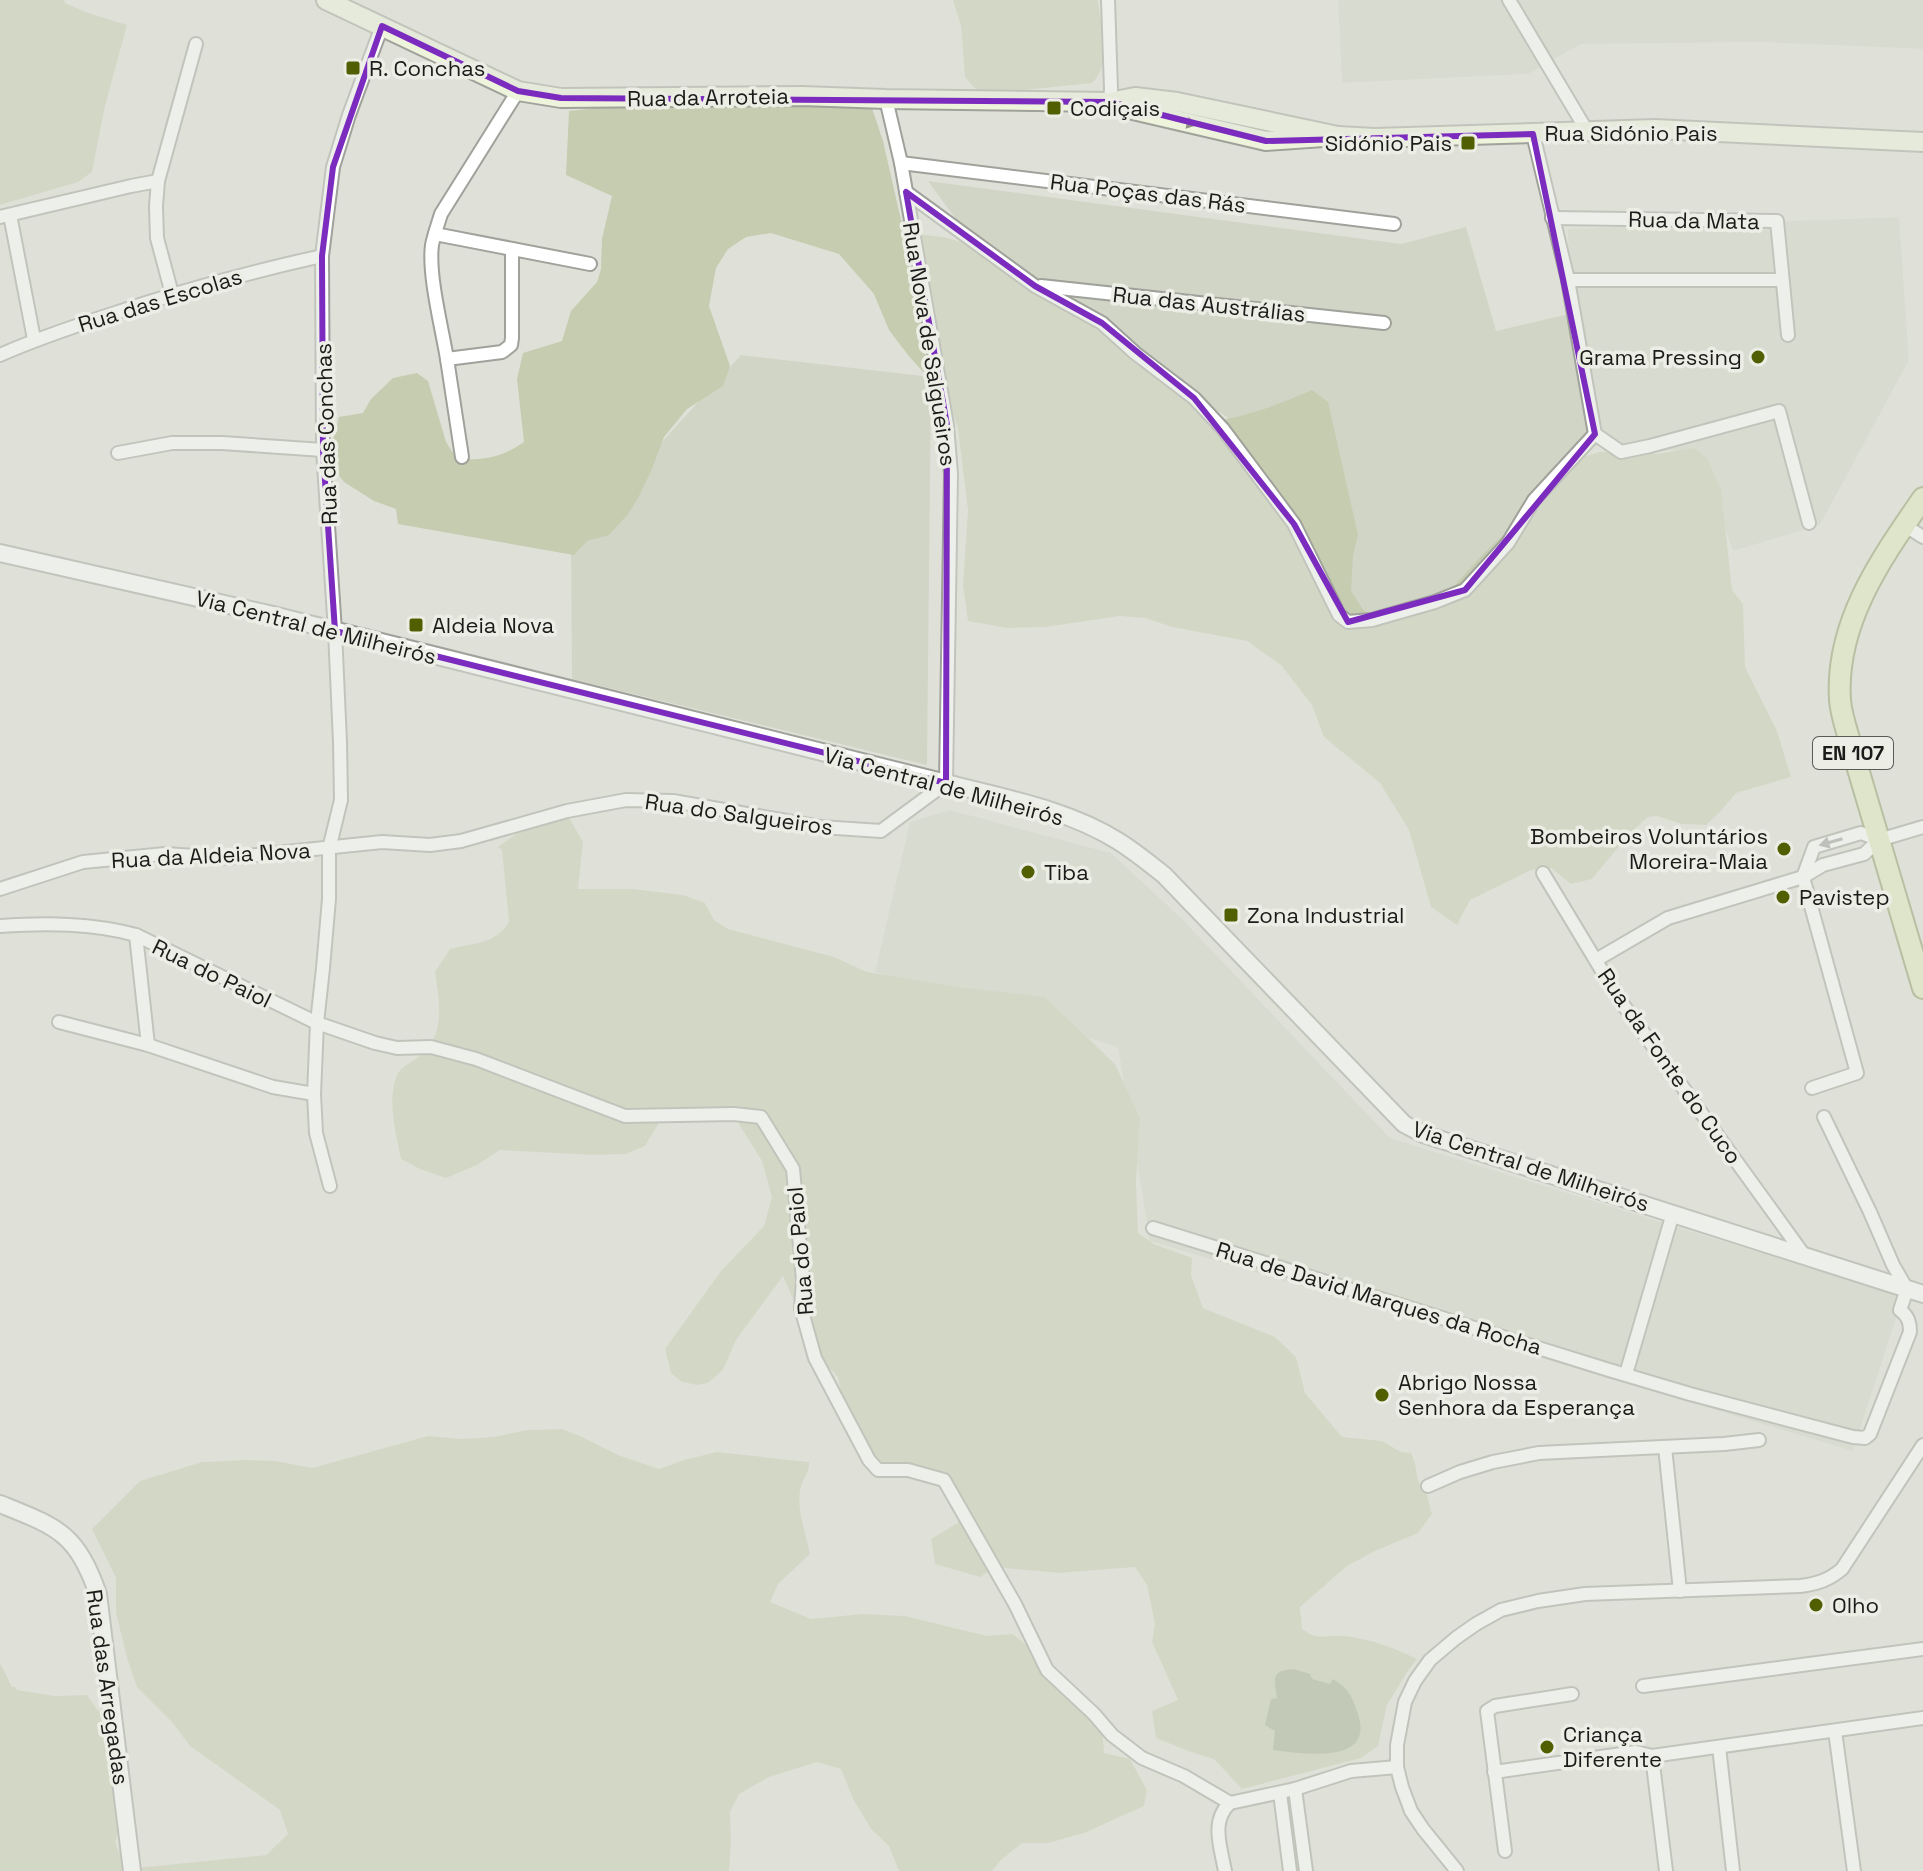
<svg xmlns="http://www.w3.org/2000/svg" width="1923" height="1871" viewBox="0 0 1923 1871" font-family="'Space Grotesk',sans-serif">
<rect width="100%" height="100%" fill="#dfe1d9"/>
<g fill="#d1d5c6">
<polygon points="1338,0 1923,0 1923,49 1761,42 1581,44 1528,74 1342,83"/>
<polygon points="928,181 1401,244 1466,227 1496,331 1569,314 1568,229 1899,217 1909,360 1820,525 1733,551 1698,452 1595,446 1457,600 1356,629 1227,417 983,256"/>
<polygon points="741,355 931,377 927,765 572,679 571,542"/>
<polygon points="950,810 1111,853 1181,918 1390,1138 1903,1297 1853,1451 1150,1241 1118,1047 875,972 910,822"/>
</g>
<g fill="#c5ccb0">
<polygon points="0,0 64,0 65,3 88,13 127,25 105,106 92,172 78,182 0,205"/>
<path d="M953 0H1098C1100 27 1114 61 1092 83L1025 90 977 91 965 77 961 26Z"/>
<path d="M870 102 883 141 901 220 916 234 944 237 974 246 1004 271 1072 308 1145 359 1214 421C1249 416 1280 404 1312 390L1328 402 1358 535 1353 555 1351 591 1364 611 1377 617 1430 601 1455 585 1483 554 1531 510 1580 458 1599 452 1614 451 1657 454 1694 448 1707 458 1721 489 1732 590 1743 604 1745 667 1777 731 1791 777 1736 793 1720 812 1706 825 1682 824 1657 816 1648 817 1630 833 1592 879 1571 884 1551 868 1531 870 1470 900 1457 925 1431 907 1409 830 1380 783 1324 737 1312 705 1281 665 1247 641 1172 627 1145 618 1120 616 1045 627 1007 628 968 621 963 585 968 510 958 429 946 391 925 374 908 355 889 330 874 294 839 254 771 233 746 237 728 249 716 268 709 306 730 366 723 386 687 409 664 437 651 471 638 498 628 514 609 535 587 541 574 555 398 524 396 509 374 501 344 482 338 474 333 441 339 417 363 413 371 399 393 378 417 373 428 381 446 442 457 459C484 460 501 458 524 442L517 379 523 353 562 341 571 311 597 282 601 269 602 239 612 196 566 175 569 111 645 103Z"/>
<path d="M550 809 567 814 583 842 578 889H632L683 895 705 903 714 920 728 929 834 957 867 972 960 987 1045 997 1115 1064 1140 1118 1136 1181 1138 1233 1154 1244 1192 1258 1191 1275 1203 1308 1275 1337 1296 1357 1305 1393 1342 1437 1382 1441 1401 1452 1411 1453 1415 1463 1418 1481 1427 1495 1432 1514 1418 1533 1375 1551 1347 1566 1300 1607 1302 1629C1321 1642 1324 1634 1344 1636 1368 1638 1395 1648 1417 1659L1407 1672 1387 1705 1378 1746 1361 1758 1242 1789 1214 1759 1188 1751 1156 1738 1152 1711 1178 1700 1152 1642 1155 1624 1147 1585 1135 1567 1059 1573 1004 1568 1000 1564 980 1577 935 1564 931 1539 959 1522 955 1494 934 1472 891 1468 872 1456 843 1406 838 1377 818 1356 783 1276 736 1340 723 1370 708 1383 697 1385 682 1382 671 1373 665 1349 721 1271 764 1226 772 1197 762 1161 735 1118 660 1121 645 1146 626 1154 592 1155 500 1150 477 1165 446 1178 420 1169 401 1159C396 1134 386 1098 398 1073 403 1065 415 1061 422 1054 446 1033 439 1000 435 972L450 949C473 943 496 944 509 922L502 850 498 847Z"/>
<path d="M562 1429 580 1436 618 1455 659 1469 684 1460 717 1452 809 1462C810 1473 801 1480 800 1491 797 1511 806 1534 810 1554L778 1584 770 1602 811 1619 863 1614 905 1616 987 1636 1013 1634 1037 1654 1080 1707 1101 1712 1104 1753 1130 1759 1147 1790 1144 1806 1084 1833 1048 1843H1022L1001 1860 992 1871H899L889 1846 871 1829 853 1799 841 1769 817 1762 769 1777 739 1794 730 1812 731 1842 729 1871H0V1663L12 1687H15L17 1690 55 1696 87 1695 104 1719 119 1784 122 1821 115 1842 126 1869 266 1855 288 1834 280 1810 190 1746 172 1722 137 1687 127 1658 116 1613V1578L92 1529 140 1481 202 1462 246 1460 276 1461 312 1468 428 1436 461 1439 494 1437 527 1430Z"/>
</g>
<path fill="#a3ab8e" d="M1294 1669 1310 1674 1312 1679 1330 1684 1333 1679C1349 1689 1352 1696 1358 1714 1375 1765 1303 1754 1273 1750L1275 1731 1265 1725 1271 1699 1277 1698C1274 1679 1271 1670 1294 1669Z"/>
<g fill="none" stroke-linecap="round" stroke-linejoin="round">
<defs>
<g id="minor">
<polyline points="1108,0 1111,89 1110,102"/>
<polyline points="1509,0 1587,131"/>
<polyline points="1533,134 1568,280 1595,434 1621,452 1650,446 1779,411 1809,523"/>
<polyline points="901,163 1394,224"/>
<polyline points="906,192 1035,286 1102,323 1135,353 1194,398 1223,429 1294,524 1339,615 1348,622 1372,620 1435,602 1465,590 1508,543 1534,500 1595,434"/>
<polyline points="10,215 34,339"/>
<polyline points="0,217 131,186 158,181"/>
<polyline points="1552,218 1777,221 1788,335"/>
<polyline points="435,234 590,264"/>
<path d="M512 249V338L511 345 502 352 447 359C442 328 428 275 432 245 434 235 438 224 441 214L518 91"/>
<polyline points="1568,280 1782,280"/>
<polyline points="1041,286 1384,323"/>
<polyline points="172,294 157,238 156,206 158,181 196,44"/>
<path d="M0 355C36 339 72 327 109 315 180 291 250 272 322 256"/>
<polyline points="447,359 462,457"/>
<polyline points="118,453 172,443 222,443 323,450"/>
<polyline points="1904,525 1923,537"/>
<polyline points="1543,873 1619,999 1804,1255"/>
<polyline points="1803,877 1857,1073 1812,1088"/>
<polyline points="1803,877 1814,847 1861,833 1879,840"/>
<polyline points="0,889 83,862 165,854 227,858 382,842 430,845 461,841 567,811 626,800 673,801 821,827 881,831 946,783 951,474 947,425 901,163 886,99"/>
<path d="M0 926C46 923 92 923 136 935L317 1023 375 1043 397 1048 431 1047 476 1059 625 1116 734 1114 761 1117 793 1169 803 1280 801 1308 815 1358 869 1460 878 1470H908L944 1480 1015 1604 1047 1670 1094 1714 1112 1735 1142 1758 1184 1776 1230 1803"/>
<polyline points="136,935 148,1045"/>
<polyline points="1596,960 1668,918 1803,877 1823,865 1864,854 1879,840 1923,827"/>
<polyline points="59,1022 148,1045 273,1087 314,1094"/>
<polyline points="330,1186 316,1133 314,1094 317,1023 323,968 329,899 329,849 341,800 340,742 335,631 323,450 322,256 333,167 349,115 382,26"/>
<path d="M1153 1228 1609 1370 1690 1394 1853 1437 1865 1438 1870 1434 1910 1332C1910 1322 1908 1316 1900 1310L1907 1289 1893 1265 1870 1212 1824 1117"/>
<polyline points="1626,1374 1673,1213"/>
<polyline points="1665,1447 1680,1591"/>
<polyline points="1428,1486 1460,1472 1493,1462 1539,1453 1724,1444 1759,1440"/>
<polyline points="1643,1686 1923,1649"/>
<polyline points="1835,1731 1854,1871"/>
<polyline points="1719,1747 1733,1871"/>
<polyline points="1494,1772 1636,1752 1652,1756"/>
<polyline points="1295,1789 1306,1871"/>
<polyline points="1280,1793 1290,1871"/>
<polyline points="1230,1803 1295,1789 1351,1771 1397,1767"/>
<polyline points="1505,1851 1487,1711 1495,1706 1572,1694"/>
<path d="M1225 1871C1221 1848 1210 1821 1230 1803"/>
<path d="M1457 1871 1423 1829 1411 1811 1402 1787 1397 1767V1745L1405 1702 1415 1681 1430 1660 1456 1638 1476 1624 1501 1610 1538 1601 1585 1594 1800 1586C1817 1584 1829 1580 1842 1569L1923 1445"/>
<polyline points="1666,1871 1652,1756 1923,1718"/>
</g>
<g id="tertiary">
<path d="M0 553 273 615 946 783C1003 798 1067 809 1118 841 1134 851 1149 863 1164 875L1404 1124 1423 1134 1923 1294"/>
<path d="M0 1504C57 1527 76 1532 98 1594L132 1871"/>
</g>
<g id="secondary">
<polyline points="326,0 518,91 561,98 802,96 886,99 1110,102 1135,97 1177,102 1338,136"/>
<polyline points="1112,103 1133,110 1266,141 1338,136 1375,138 1655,129 1923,142"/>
</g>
<path id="primary" d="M1923 498C1881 559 1835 623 1840 700 1841 714 1846 728 1850 742L1923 988"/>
</defs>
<use href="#minor" stroke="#9fa19a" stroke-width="16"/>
<use href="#tertiary" stroke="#9fa19a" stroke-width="20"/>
<use href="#secondary" stroke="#9fa19a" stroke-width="22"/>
<use href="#primary" stroke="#8a9661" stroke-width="24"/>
<use href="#minor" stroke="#fff" stroke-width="12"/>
<use href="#tertiary" stroke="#fff" stroke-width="16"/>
<use href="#secondary" stroke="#eef3db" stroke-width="18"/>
<use href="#primary" stroke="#dde8b8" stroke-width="20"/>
</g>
<defs><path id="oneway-solid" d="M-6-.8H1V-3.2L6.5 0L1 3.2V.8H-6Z" transform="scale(2)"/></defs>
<use fill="#8f9284" href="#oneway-solid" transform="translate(1185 122) rotate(13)"/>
<use fill="#989898" href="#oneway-solid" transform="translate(1831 842) rotate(164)"/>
<path d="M0 0H1923V1871H0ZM382 26 518 91 561 98 1110 102 1266 141 1533 134 1595 434 1465 590 1348 622 1294 524 1194 398 1102 323 1035 286 906 192 947 425 946 783 335 631 323 450 322 256 333 167Z" fill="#dfe1d9" fill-opacity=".55" fill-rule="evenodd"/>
<path fill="none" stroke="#7b2cbf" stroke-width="6" stroke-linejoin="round" d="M382 26 518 91 561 98 1110 102 1266 141 1533 134 1595 434 1465 590 1348 622 1294 524 1194 398 1102 323 1035 286 906 192 947 425 946 783 335 631 323 450 322 256 333 167Z"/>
<g fill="#515f00" stroke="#eceee6" stroke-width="3">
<rect x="345" y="60" width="16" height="16" rx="4"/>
<rect x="1046" y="100" width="16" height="16" rx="4"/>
<rect x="1460" y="135" width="16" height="16" rx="4"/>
<circle cx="1758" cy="357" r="8"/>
<rect x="408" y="617" width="16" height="16" rx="4"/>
<circle cx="1784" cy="849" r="8"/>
<circle cx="1028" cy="872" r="8"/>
<circle cx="1783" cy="897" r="8"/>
<rect x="1223" y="907" width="16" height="16" rx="4"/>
<circle cx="1382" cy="1395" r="8"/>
<circle cx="1816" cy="1605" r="8"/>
<circle cx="1547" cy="1747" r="8"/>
</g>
<g text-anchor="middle" stroke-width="7" stroke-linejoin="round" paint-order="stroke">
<rect fill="#eceee6" stroke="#5a5a56" stroke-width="2" x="1813" y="737" width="80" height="32" rx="6"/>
<g font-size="20" font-weight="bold" fill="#1b1b19">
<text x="1853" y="760">EN 107</text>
</g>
<g font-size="22" fill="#1b1b19" stroke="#eceee6" text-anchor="start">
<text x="369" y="76">R. Conchas</text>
<text x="1070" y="116">Codiçais</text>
<text x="1452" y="151" text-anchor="end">Sidónio Pais</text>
<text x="1742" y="365" text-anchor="end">Grama Pressing</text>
<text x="432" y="633">Aldeia Nova</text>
<text x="1768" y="844" text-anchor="end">Bombeiros Voluntários<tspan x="1768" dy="25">Moreira-Maia</tspan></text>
<text x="1044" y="880">Tiba</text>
<text x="1799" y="905">Pavistep</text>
<text x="1247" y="923">Zona Industrial</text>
<text x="1398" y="1390">Abrigo Nossa<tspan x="1398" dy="25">Senhora da Esperança</tspan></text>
<text x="1832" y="1613">Olho</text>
<text x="1563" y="1742">Criança<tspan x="1563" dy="25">Diferente</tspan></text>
</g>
<g font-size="22" fill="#1b1b19" stroke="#eceee6">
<text transform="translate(708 97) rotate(-1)" y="8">Rua da Arroteia</text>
<text x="1631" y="141">Rua Sidónio Pais</text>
<text transform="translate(1148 193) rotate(7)" y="8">Rua Poças das Rás</text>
<text transform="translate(1694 220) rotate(1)" y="8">Rua da Mata</text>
<text transform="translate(160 300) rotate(-17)" y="8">Rua das Escolas</text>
<text transform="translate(1209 304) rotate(6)" y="8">Rua das Austrálias</text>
<text transform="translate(930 344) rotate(81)" y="8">Rua Nova de Salgueiros</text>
<text transform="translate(326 434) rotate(-92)" y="8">Rua das Conchas</text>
<text transform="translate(316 627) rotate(14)" y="8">Via Central de Milheirós</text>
<text transform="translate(944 786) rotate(15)" y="8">Via Central de Milheirós</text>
<text transform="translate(739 814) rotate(8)" y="8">Rua do Salgueiros</text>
<text transform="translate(211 855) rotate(-3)" y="8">Rua da Aldeia Nova</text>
<text transform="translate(212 973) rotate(26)" y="8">Rua do Paiol</text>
<text transform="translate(1670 1066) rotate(55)" y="8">Rua da Fonte do Cuco</text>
<text transform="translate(1531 1166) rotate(18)" y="8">Via Central de Milheirós</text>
<text transform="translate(800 1251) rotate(-95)" y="8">Rua do Paiol</text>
<text transform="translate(1379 1298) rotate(17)" y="8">Rua de David Marques da Rocha</text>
<text transform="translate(108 1687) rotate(82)" y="8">Rua das Arregadas</text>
</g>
</g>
</svg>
